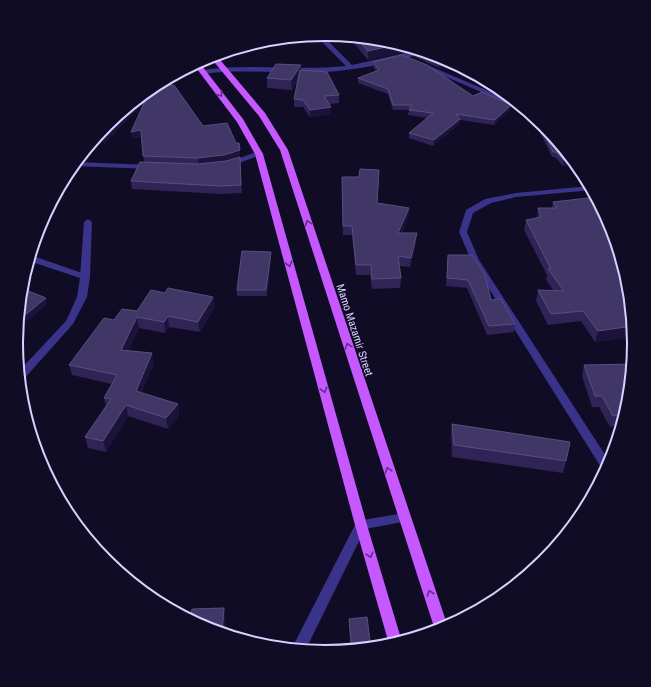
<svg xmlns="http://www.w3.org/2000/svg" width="651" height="687" viewBox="0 0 651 687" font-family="'Roboto Condensed',sans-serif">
<rect width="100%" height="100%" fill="#110c25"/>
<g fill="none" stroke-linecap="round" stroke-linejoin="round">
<g fill="#393389" fill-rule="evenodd">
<path d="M321 34 352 65 419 50 425 52C390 65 344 72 306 73 272 73 238 69 203 74L200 72 203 70C250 63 298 71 346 66L315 35Z"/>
<polygon points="421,64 425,64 519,104 529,112 525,111 421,66"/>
<polygon points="256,152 262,152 263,154 231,166 228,166 224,164"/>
<polygon points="76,162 151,165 155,167 151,169 73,166"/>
<polygon points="88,219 92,222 90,277 85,280 80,277 84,222"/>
</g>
<g fill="#393389" fill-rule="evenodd">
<polygon points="590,186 593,190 516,197 491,203 473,213 467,232 479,260 611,464 606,473 604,472 471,260 459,232 466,210 485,199 516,193"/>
<polygon points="30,255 88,275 90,277 87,297 73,324 23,380 20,380 19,371 66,321 77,297 80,278 29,261"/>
<polygon points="404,513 408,515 410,518 408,521 365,529 305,651 291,650 357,521"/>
</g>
<g fill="#c558ff" fill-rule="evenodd">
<polygon points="216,55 265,113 288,150 448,627 436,632 435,630 280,150 259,116 210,57"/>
<polygon points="199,62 243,119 263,154 367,525 402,642 390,646 389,644 355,525 255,154 237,122 194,65"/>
</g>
</g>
<g fill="#2f2455">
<polygon points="348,36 386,40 444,58 456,64 439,68 413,56 413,50 368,60"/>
<polygon points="373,62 473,96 510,110 494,125 460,120 459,124 433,146 409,138 409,133 428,118 408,115 409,110 393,110 388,94 358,83 358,78 376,71 373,67"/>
<polygon points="301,70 339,95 339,103 329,104 331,114 310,117 303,107 294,107 294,99 298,80 292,90 267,88 267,78"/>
<polygon points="154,86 203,126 236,143 239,143 242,193 221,194 132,189 131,181 144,162 141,137 132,138 144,102 104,144 101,131 107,124"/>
<polygon points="539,123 577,164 563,166 555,157 552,157 538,128"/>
<polygon points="379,179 377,203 409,208 408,217 402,233 416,243 410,267 399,266 401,278 400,288 372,289 370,275 356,275 352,235 343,235 342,186"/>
<polygon points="553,202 629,283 634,339 633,336 595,342 581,321 548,325 536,301 538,290 554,291 546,280 547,275 524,230 526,220 537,218 538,208 552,208"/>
<polygon points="448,255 491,300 515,324 514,332 487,335 467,288 446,286"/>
<polygon points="271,258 267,296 237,296 237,290"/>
<polygon points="165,293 213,297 215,307 200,332 169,327 165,333 139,328 128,351 154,363 141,393 178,404 179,415 168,429 128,416 106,452 88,448 85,437 106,407 104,398 112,384 72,375 69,365 114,320 137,311"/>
<polygon points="21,294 47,304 21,326 18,325"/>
<polygon points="584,365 629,404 623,425 610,427 599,407 592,407 582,376"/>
<polygon points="452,424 566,461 563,473 452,457 451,436"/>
<polygon points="349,619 371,649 351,650 349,629"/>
</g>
<g fill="#1b133a">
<polygon points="325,34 326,34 331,35 325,36"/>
<polygon points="315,35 315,37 308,38 308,36"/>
<polygon points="400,44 413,48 413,50 368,60 368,51"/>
<polygon points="444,58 456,64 439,68 440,59"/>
<polygon points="301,65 301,74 292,90 291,80"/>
<polygon points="151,88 152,95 104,144 103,138"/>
<polygon points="511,105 510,110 494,125 495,120"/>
<polygon points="331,107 331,114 310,117 310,110"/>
<polygon points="460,119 459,124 433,146 434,140"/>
<polygon points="141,130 142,137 132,138 131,132"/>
<polygon points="240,150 240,157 225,162 199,164 198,158"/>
<polygon points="573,159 577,164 563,166 564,160"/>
<polygon points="78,161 80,170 55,197 68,172"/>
<polygon points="409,208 408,217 398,242 398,233"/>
<polygon points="417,233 416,243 410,267 411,258"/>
<polygon points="271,252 271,258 267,296 266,290"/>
<polygon points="213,297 215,307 200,332 198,322"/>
<polygon points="46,298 47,304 21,326 19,320"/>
<polygon points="168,316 169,327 165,333 164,322"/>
<polygon points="137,317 139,328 123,361 121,350"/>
<polygon points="633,326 634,333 633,336 595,342 598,331"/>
<polygon points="152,353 154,363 138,402 136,391"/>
<polygon points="178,404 179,415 168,429 166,418"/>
<polygon points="126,405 128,416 106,452 103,441"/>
<polygon points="224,608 226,620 225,635 222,634"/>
</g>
<g fill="#413767" stroke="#584f7f">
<polygon points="356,37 386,40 400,44 368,51"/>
<polygon points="420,50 444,58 440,59"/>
<polygon points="402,55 427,65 473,96 482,92 511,105 495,120 456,114 460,119 434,140 409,133 433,113 409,110 412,105 393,105 388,89 358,78 379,70 373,62"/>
<polygon points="276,64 301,65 291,80 267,78"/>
<polygon points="300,70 327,72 339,95 324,96 331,107 310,110 303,100 294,99"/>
<polygon points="174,85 203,126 227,123 236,143 239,143 240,150 224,155 198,158 143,156 141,130 131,132 151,88 154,86"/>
<polygon points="150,89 103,138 102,131 107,124"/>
<polygon points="539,123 542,123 545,125 573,159 564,160 556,152 553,152"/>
<polygon points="240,157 241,185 220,186 131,181 140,162 198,164 226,161"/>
<polygon points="77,161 78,161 68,172 68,171"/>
<polygon points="360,169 379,170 377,203 409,208 398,233 417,233 411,258 398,256 401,278 372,279 371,265 356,265 352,226 343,226 342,177 359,177"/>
<polygon points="597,197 612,225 629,283 633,326 598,331 583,311 551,314 538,290 564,291 548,269 551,269 526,220 541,217 538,208 557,208 553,202"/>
<polygon points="242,251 271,252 266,290 237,290"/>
<polygon points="448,255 472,255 485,275 491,300 501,299 515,324 489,326 468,280 447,278"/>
<polygon points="168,288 213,297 198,322 168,316 164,322 137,317 121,350 152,353 136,391 178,404 166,418 126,405 103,441 85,437 111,399 104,398 117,375 69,365 104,318 114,320 122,309 137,311 151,290 165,293"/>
<polygon points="26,290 46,298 19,320 18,320 21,294"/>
<polygon points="633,364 629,404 626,414 613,416 602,396 595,396 584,365"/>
<polygon points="452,424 570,442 566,461 454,445"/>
<polygon points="224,608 222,634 207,629 180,615 191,616 192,609"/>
<polygon points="367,617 371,649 352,650 349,619"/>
</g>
<defs><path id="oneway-chevron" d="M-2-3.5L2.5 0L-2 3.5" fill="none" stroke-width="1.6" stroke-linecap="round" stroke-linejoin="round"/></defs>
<g stroke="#622e87">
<use href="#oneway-chevron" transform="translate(220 94) rotate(53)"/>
<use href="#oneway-chevron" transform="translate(308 223) rotate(-108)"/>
<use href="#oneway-chevron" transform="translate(289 264) rotate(75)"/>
<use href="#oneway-chevron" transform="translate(348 346) rotate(-108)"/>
<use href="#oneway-chevron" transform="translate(324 390) rotate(75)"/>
<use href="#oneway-chevron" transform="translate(388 470) rotate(-108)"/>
<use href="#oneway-chevron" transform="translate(370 555) rotate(74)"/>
<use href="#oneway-chevron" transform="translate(430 593) rotate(-109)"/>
</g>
<g text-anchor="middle" stroke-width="3.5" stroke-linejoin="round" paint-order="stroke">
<g font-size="11" fill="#d7d1ff" stroke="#110c25">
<text transform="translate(355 330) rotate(72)" y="4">Mamo Mazamir Street</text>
</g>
</g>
<path d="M0 0H651V687H0ZM23 343a302 302 0 1 1 604 0a302 302 0 1 1-604 0Z" fill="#110c25" fill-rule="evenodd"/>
<path fill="none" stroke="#d7d1ff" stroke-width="2" d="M23 343a302 302 0 1 1 604 0a302 302 0 1 1-604 0Z"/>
</svg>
